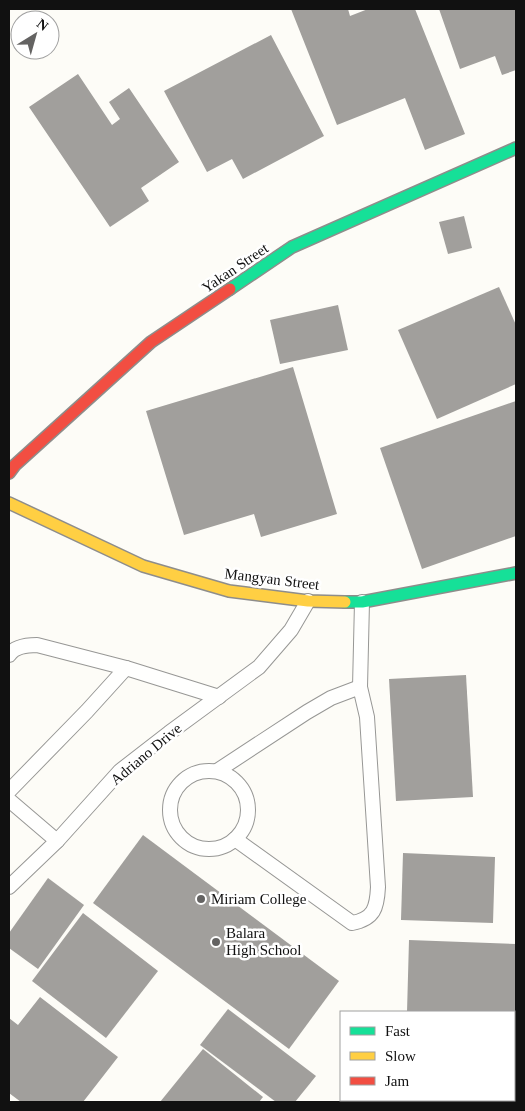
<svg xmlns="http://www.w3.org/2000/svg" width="525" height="1111" viewBox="0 0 525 1111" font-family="Georgia,serif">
<rect width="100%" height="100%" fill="#fdfcf7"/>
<g fill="#a19f9c">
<polygon points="291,9 348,9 350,16 368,9 415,9 465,134 425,150 405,98 337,125"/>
<polygon points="439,9 516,9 516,70 502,75 495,56 460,69"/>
<polygon points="271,35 324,136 243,179 232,159 207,172 164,91"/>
<polygon points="78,74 112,125 120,119 109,102 129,88 179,162 141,188 149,201 110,227 29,107"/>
<polygon points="464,216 472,248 448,254 439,222"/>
<polygon points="499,287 516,325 516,384 437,419 398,330"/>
<polygon points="338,305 348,350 280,364 270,320"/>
<polygon points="293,367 337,514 261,537 254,514 184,535 146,411"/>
<polygon points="516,401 516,536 422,569 380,448"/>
<polygon points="466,675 473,797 396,801 389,679"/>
<polygon points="143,835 339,981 289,1049 93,903"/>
<polygon points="403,853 495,857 493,923 401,920"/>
<polygon points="48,878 84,905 38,969 9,948 9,933"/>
<polygon points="83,913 158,971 106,1038 32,981"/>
<polygon points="409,940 516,944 516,1033 514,1033 514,1012 407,1012"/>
<polygon points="40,997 118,1057 83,1102 21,1102 9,1093 9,1018 18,1025"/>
<polygon points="228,1009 316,1076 295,1102 276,1102 200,1045"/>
<polygon points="203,1049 263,1097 259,1102 160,1102"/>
</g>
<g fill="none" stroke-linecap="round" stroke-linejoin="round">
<defs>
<g id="lane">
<path d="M9 655C15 646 27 645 37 645L126 668 219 697"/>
<circle cx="209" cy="810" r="39"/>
<polyline points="217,771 307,712 331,698 360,687 362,602"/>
<polyline points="9,791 87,711 126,668"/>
<polyline points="9,800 57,841"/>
<path d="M235 839 352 923C374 919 377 908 378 887L367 717 360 687"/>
<polyline points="9,887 57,841 120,771 169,733 259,667 291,630 308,601"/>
</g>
<g id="fast">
<polyline points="230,289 292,247 516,148"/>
<polyline points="345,602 362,602 516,573"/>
</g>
<polyline id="slow" points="9,503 143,566 229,591 308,601 345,602"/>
<polyline id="jam" points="9,473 15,465 151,342 230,289"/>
</defs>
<use href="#lane" stroke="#979795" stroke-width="16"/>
<use href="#fast" stroke="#8e8d8b" stroke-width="14"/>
<use href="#slow" stroke="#8e8d8b" stroke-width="14"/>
<use href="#jam" stroke="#8e8d8b" stroke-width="14"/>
<use href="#lane" stroke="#fffffe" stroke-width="14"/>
<use href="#fast" stroke="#16e098" stroke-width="11"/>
<use href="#slow" stroke="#ffcf43" stroke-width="11"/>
<use href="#jam" stroke="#f24e42" stroke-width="11"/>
</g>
<g fill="#646362" stroke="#fff" stroke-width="2">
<circle cx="201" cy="899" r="5"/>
<circle cx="216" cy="942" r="5"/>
</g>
<g text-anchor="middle" stroke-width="5" stroke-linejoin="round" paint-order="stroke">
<g font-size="15" fill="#111" stroke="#fff">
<text transform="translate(235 268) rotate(-34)" y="5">Yakan Street</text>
<text transform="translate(272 579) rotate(7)" y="5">Mangyan Street</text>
<text transform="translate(146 754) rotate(-40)" y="5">Adriano Drive</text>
</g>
<g font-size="15" fill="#111" stroke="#fff" text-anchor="start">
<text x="211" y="904">Miriam College</text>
<text x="226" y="938">Balara<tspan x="226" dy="17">High School</tspan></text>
</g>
</g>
<rect width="525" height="1111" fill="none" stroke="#111111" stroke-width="20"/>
<rect x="340" y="1011" width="175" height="90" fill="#ffffff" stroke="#a0a0a0"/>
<rect x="350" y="1027" width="25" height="8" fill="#16e098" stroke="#a0a0a0"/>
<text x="385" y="1036" font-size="15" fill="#111111">Fast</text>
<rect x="350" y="1052" width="25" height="8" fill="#ffcf43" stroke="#a0a0a0"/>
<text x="385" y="1061" font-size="15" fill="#111111">Slow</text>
<rect x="350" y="1077" width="25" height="8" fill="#f24e42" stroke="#a0a0a0"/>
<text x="385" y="1086" font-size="15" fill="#111111">Jam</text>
<g transform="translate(35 35) rotate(37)"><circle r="24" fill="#ffffff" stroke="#a0a0a0"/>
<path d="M0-4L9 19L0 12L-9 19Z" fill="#646362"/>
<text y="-8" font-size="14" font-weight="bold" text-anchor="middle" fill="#111111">N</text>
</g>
</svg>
